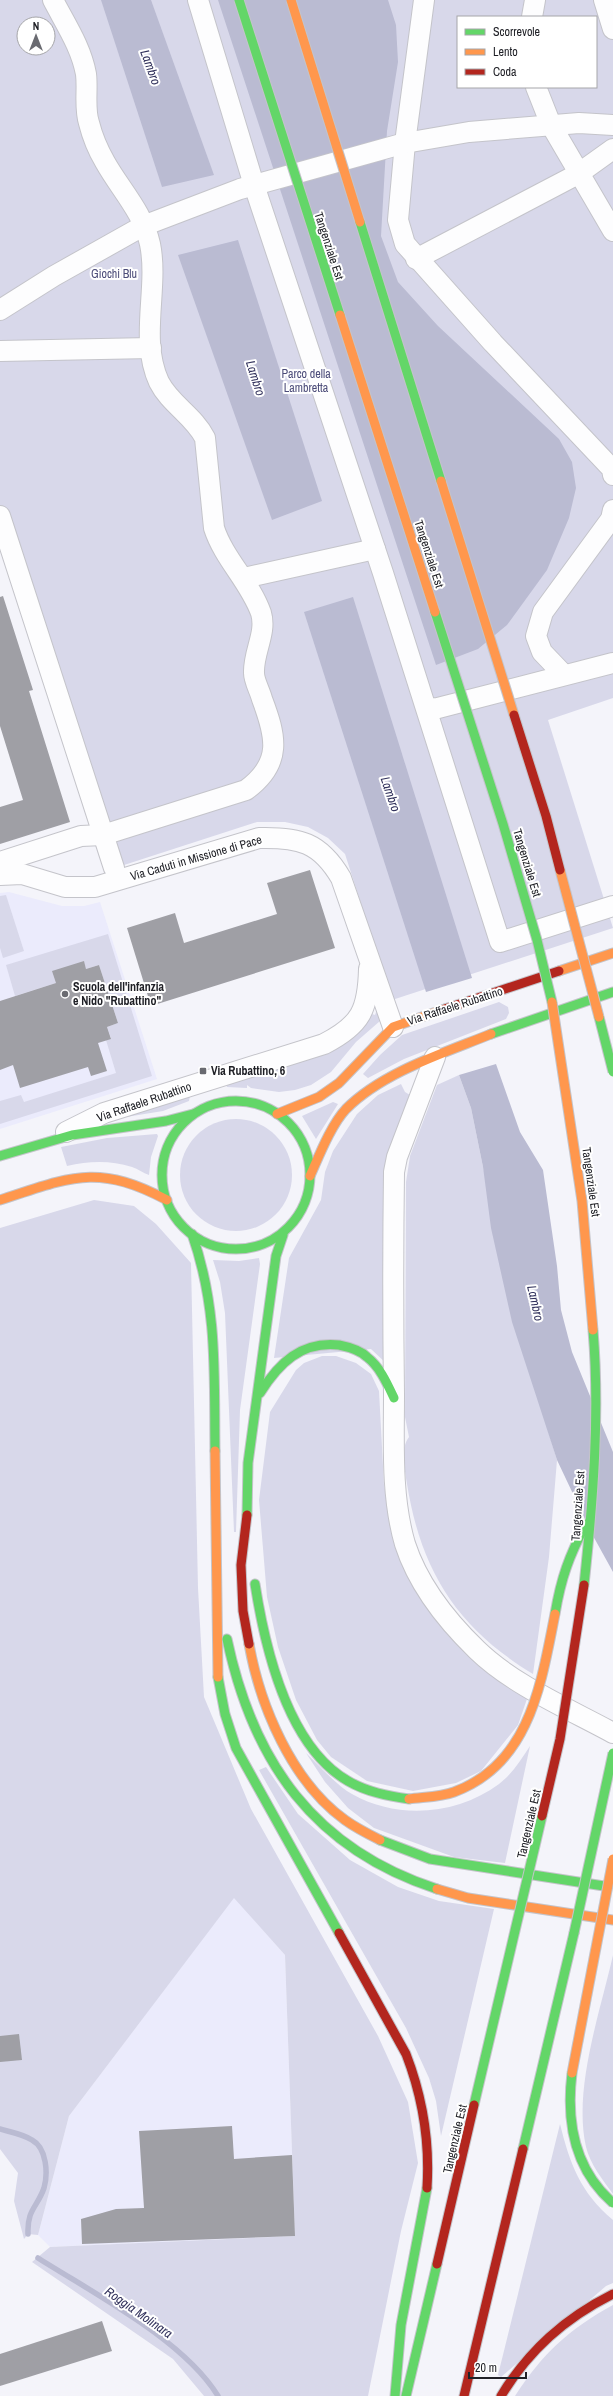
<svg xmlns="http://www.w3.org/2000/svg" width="613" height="2396" viewBox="0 0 613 2396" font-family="'Archivo Narrow',sans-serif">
<rect width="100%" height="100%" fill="#f4f4fa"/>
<g fill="#ebebfc">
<polygon points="9,892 62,906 84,906 100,902 157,1079 0,1129 0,893"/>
<polygon points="234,1897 285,1955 295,2236 50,2247 38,2235 69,2116"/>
</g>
<g fill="#d8d8ea" fill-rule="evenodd">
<path d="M0 0H611L613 6V698L548 720 613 928 392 1000 345 854 328 838 308 827 285 822H257L121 866 0 541ZM458 17H596V87H458ZM24 24H48V48H24Z"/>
<polygon points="6,895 24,951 3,958 0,948 0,896"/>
<polygon points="108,934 152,1076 0,1124 0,1101 21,1095 24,1102 116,1073 106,1040 111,1038 107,1027 118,1023 99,965 86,969 84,962 56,983 15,996 6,965"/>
<polygon points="380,1002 380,1021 356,1042 331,1072 311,1085 295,1090 279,1092 251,1088 247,1085 247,1088 227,1087 226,1084 369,1013 375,1015"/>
<polygon points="499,1002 508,1007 509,1013 506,1019 404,1059 368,1078 363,1074 380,1055 402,1035"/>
<path d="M459 1075 471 1108 483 1167 541 1408 557 1460 549 1557 533 1674C457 1628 421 1571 407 1484 405 1470 400 1448 409 1437L405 1417 406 1182 410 1156 437 1085Z"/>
<polygon points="401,1084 405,1092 415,1098 404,1123 388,1365 371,1349 274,1358 289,1258 321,1200 325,1172 333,1151 357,1114 378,1095"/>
<polygon points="190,1096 189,1101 163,1111 126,1117 160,1103"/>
<polygon points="333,1102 338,1104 316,1139 302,1116"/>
<circle cx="236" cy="1175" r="56"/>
<path d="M157 1134 158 1136 151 1157 149 1175C143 1173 138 1169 132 1167 110 1160 89 1161 67 1166L61 1147 107 1138Z"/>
<polygon points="94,1200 134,1206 156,1224 191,1263 198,1588 204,1697 251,1809 378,2036 408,2102 418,2163 401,2231 368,2396 204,2396 173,2359 32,2262 50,2247 295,2236 285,1955 234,1898 69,2116 38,2235 28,2234 24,2239 14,2201 18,2173 0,2149 0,1228"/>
<polygon points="259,1258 260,1264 240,1410 236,1532 234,1532 225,1313 220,1282 213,1260 239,1261"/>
<polygon points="322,1356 336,1356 356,1363 371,1374 379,1391 384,1485 392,1525 406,1565 528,1696 518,1725 481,1771 456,1783 413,1791 367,1781 331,1757 317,1740 296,1700 278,1647 267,1597 259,1500 270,1412 296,1370 304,1363"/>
<path d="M530 1746 505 1863 454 1857 374 1828 348 1808 325 1782 306 1753C319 1765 337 1786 352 1794 398 1820 457 1815 499 1784 512 1774 521 1760 530 1746Z"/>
<polygon points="266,1767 298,1814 350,1860 398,1887 439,1901 494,1909 441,2136 436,2101 429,2078 406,2028 259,1770"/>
<path d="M613 1955V2194C603 2180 590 2164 586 2147 573 2089 600 2013 613 1955Z"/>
<path d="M560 2124C570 2164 580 2192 613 2220V2283L606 2286 501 2377 498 2375Z"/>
<path d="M613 2305V2396H515C542 2354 569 2329 613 2305Z"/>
</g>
<g fill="#babbd2">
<polygon points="101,0 151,0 214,175 162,187"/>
<polygon points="218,0 388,0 396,25 398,62 387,131 381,236 398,282 438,326 559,439 572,462 576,488 569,518 547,570 507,625 478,649 436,665"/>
<polygon points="238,240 322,501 272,520 178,255"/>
<polygon points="353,597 472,978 426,992 304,612"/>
<polygon points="496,1064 520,1132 543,1170 557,1266 561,1310 572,1352 613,1452 613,1572 592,1534 557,1460 512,1322 491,1228 483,1167 471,1108 459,1075"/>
</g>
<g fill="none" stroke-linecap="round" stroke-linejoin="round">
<g stroke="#babbd2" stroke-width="5.5">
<path d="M0 2129C10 2132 23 2134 32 2140 47 2148 48 2174 44 2188 37 2208 27 2209 28 2234"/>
<path d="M38 2258C93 2293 184 2340 218 2396"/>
</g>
</g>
<g fill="#9f9fa5">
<polygon points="3,596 33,690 29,691 70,822 0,844 0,807 23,800 0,726 0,597"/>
<polygon points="310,870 335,948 151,1006 127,928 175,913 184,943 277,914 267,883"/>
<polygon points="84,961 86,969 99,965 118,1023 107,1027 111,1039 98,1043 107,1071 91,1076 88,1067 20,1088 13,1065 0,1070 0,1001 56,983 52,971"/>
<polygon points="19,2034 22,2060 0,2062 0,2036"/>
<polygon points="232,2126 234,2159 292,2155 295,2236 82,2244 81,2219 116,2209 144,2208 139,2131"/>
<polygon points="102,2321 112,2351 0,2386 0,2354"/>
</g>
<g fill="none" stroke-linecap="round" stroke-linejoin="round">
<defs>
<g id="street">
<polyline points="198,0 254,185 383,573 500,942 613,906"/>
<polyline points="424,0 405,143 398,220 405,244 493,343 612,469 613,475"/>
<polyline points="604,0 613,29"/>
<polyline points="532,17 535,0"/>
<polyline points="536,87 551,125 613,231"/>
<polyline points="416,259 578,174 613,149"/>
<polyline points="0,310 54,276 143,226 240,189 405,143 469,132 579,123 613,125"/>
<polyline points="0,351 151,348"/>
<polyline points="0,516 114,868"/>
<polyline points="244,578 375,549"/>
<polyline points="564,675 542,652 536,636 543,612 611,519 613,510"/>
<polyline points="427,709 438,708 613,663"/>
<path d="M0 862 81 836 103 835 246 790C283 763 276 736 262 699 260 691 254 681 254 673 253 652 267 633 261 613 250 582 224 559 214 528L205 438C194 416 170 404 159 382 139 339 159 288 150 244 143 212 120 189 105 162 98 150 92 135 89 123 84 108 88 90 86 74 81 47 66 25 53 0"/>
<path d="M0 875 22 874 65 887H95L259 838C299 837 320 842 341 878L393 1027"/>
<path d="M435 1057 397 1157 394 1172C393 1246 393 1321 394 1395 394 1444 391 1496 405 1544 418 1584 447 1621 477 1650 513 1685 569 1709 613 1733"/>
<path d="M66 1132 104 1113 324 1044C361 1025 368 1010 369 969"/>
</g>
<g id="fast">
<polyline points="491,1034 613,992"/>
<circle cx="236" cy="1175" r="74"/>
<polyline points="0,1156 72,1135 166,1121 193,1114"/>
<path d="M192 1234C218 1308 214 1374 215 1451"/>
<path d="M260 1393C279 1363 301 1341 339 1345 349 1347 360 1350 367 1357 380 1367 387 1383 394 1398"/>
<polyline points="247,1515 248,1463 276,1256 283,1235"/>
<path d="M255 1584C265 1648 287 1746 348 1781 367 1792 388 1796 409 1799"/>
<path d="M227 1639C253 1762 314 1849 437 1889"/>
<polyline points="218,1677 225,1714 236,1748 339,1933"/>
<polyline points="380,1840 430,1859 604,1886"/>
<polyline points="523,2149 574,1933"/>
<polyline points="395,2396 401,2325 427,2188"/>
<polyline points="406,2396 437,2264"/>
</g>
<g id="slow">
<polyline points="559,971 613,953"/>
<polyline points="277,1114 319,1097 339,1083 393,1027 445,1009"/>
<path d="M310 1176C319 1156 331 1125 346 1109 383 1072 444 1053 491 1034"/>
<path d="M0 1200C71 1177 97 1163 167 1200"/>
<polyline points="215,1451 218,1677"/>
<path d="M249 1644C260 1706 292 1782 345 1820 356 1828 368 1834 380 1840"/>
<polyline points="437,1889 468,1898 613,1920"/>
</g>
<g id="jam">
<polyline points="445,1009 559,971"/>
<polyline points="247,1515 241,1565 243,1611 249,1644"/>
<path d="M339 1933 406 2054C423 2098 430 2141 427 2188"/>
<polyline points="464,2396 523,2149"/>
<path d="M501 2396C529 2350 565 2318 613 2294"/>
</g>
</defs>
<use href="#street" stroke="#c4c4ca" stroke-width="22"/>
<use href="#fast" stroke="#c4c4ca" stroke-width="11"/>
<use href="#slow" stroke="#c4c4ca" stroke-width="11"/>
<use href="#jam" stroke="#c4c4ca" stroke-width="11"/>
<use href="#street" stroke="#fdfdfe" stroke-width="20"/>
<use href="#fast" stroke="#63d668" stroke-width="9"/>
<use href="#slow" stroke="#ff974d" stroke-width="9"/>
<use href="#jam" stroke="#b3261e" stroke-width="9"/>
<defs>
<g id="fast-bridge">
<polyline points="239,0 340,315"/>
<polyline points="360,222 441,481"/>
<polyline points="435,612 503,824 537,940 552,1002"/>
<polyline points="599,1017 613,1072"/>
<path d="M584 1585C593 1501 600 1415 593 1330"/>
<path d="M555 1614C561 1578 569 1556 586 1524"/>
<polyline points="574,1933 613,1753"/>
<path d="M572 2073C566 2122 574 2169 613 2203"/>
<polyline points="474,2105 542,1816"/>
</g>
<g id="slow-bridge">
<polyline points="291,0 360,222"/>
<polyline points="340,315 435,612"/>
<polyline points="441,481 514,715"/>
<polyline points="560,870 599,1017"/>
<polyline points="552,1002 582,1201 593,1330"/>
<path d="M409 1799C423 1797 441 1797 454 1792 530 1764 541 1684 555 1614"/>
<polyline points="572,2073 613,1859"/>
</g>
<g id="jam-bridge">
<polyline points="514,715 546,816 560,870"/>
<polyline points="542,1816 560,1739 584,1585"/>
<polyline points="437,2264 474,2105"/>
</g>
</defs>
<use href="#fast-bridge" stroke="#c4c4ca" stroke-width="11" stroke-linecap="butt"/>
<use href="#slow-bridge" stroke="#c4c4ca" stroke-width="11" stroke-linecap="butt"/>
<use href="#jam-bridge" stroke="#c4c4ca" stroke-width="11" stroke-linecap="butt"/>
<use href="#fast-bridge" stroke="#63d668" stroke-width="9"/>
<use href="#slow-bridge" stroke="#ff974d" stroke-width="9"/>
<use href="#jam-bridge" stroke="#b3261e" stroke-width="9"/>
</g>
<g fill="#6a6b71" stroke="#fff" stroke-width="1.5">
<circle cx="65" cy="994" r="4"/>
<rect x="199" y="1067" width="8" height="8" rx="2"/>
</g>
<g text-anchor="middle" stroke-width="4" stroke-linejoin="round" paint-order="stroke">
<g font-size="12" fill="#202127" stroke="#fff">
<text transform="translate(329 246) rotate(72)" y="4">Tangenziale Est</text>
<text transform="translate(429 554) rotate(72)" y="4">Tangenziale Est</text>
<text transform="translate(196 858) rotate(-16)" y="4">Via Caduti in Missione di Pace</text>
<text transform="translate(527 863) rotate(73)" y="4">Tangenziale Est</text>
<text transform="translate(455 1006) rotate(-18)" y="4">Via Raffaele Rubattino</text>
<text transform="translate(144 1102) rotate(-19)" y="4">Via Raffaele Rubattino</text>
<text transform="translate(591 1182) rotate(82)" y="4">Tangenziale Est</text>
<text transform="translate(578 1506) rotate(-86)" y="4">Tangenziale Est</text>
<text transform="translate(529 1824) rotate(-77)" y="4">Tangenziale Est</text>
<text transform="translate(455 2139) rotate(-77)" y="4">Tangenziale Est</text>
</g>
<g font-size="12" fill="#4b4b78" stroke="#fff">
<text x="114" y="278">Giochi Blu</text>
<text x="306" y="378">Parco della<tspan x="306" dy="14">Lambretta</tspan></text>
</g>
<g font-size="12" font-weight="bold" fill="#202127" stroke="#fff" text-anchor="start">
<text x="73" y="991">Scuola dell'infanzia<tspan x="73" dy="14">e Nido "Rubattino"</tspan></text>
<text x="211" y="1075">Via Rubattino, 6</text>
</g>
<g font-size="13" font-style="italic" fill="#33335d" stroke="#fff">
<text transform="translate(151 67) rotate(70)" y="5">Lambro</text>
<text transform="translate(256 378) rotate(72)" y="5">Lambro</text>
<text transform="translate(391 794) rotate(71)" y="5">Lambro</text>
<text transform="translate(536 1303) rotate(77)" y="5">Lambro</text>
<text transform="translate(139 2312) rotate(35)" y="5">Roggia Molinara</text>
</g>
</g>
<rect x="457" y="16" width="140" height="72" fill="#ffffff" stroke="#a6a6a9"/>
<rect x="465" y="29" width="20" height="6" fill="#63d668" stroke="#a6a6a9"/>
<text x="493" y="36" font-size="12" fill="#202127">Scorrevole</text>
<rect x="465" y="49" width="20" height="6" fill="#ff974d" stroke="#a6a6a9"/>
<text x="493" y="56" font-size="12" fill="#202127">Lento</text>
<rect x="465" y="69" width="20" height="6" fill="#b3261e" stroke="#a6a6a9"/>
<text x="493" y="76" font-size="12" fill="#202127">Coda</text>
<g transform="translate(36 36)"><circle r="19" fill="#ffffff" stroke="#a6a6a9"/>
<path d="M0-3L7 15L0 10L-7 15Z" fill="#6a6b71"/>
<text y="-6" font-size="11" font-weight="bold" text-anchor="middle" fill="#202127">N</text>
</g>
<path d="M469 2372v6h57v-6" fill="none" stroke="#202127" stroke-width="2"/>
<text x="475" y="2372" font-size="12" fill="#202127" stroke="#ffffff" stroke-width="3" paint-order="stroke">20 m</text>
</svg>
